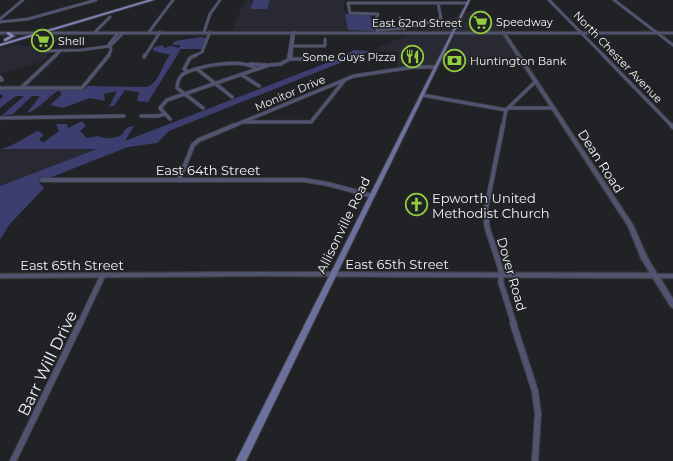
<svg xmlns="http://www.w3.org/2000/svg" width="673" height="461" viewBox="0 0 673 461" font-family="Montserrat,sans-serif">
<rect width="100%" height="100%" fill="#212226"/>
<g fill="#282933">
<polygon points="245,0 343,0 348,30 232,30"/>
<polygon points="483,9 486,10 523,65 469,66 443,62 434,65 410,65 397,68 398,51 377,51 378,47 470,11"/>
<polygon points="45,36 63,36 56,42 49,43 39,43 30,38"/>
<polygon points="19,44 25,47 35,44 39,46 34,51 43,49 49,54 41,62 0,74 0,49"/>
<polygon points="98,148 98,149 0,186 0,149"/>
</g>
<g fill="#3b3e6e">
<polygon points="254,0 270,0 267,9 250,9"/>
<polygon points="345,14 370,14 375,31 348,30"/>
<path d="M201 37 209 39 205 49H181L148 102 137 101 139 92 125 90 114 106 109 107 117 91 104 94 105 101 90 98 63 108 50 105 61 95V92L58 91C48 97 37 111 27 113L40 96H32L13 114 1 116 24 96H16L0 108V100L3 96 0 94V90L85 89 88 86 147 87C160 82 162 64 170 55L154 51 153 49 155 47 163 45 164 48 171 46 179 48 180 45H172L175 41Z"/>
<path d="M354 50 370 51 169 131 157 143 128 147 39 182 44 188 9 225 0 240V186L97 149H0C14 146 24 138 37 131L42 133 43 135 39 140 44 142 59 131 56 124H67L68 128 82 121 86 126 80 131 87 138 98 136C103 139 116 139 121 135 124 133 125 129 128 127L134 126 125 141 337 59Z"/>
</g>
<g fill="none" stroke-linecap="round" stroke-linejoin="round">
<defs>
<g id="minor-far4">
<polyline points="549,0 604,56"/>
<polyline points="614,0 673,45"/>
<polyline points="400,18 404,29"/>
<polyline points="0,19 23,0"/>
<polyline points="0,22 28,19 96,0"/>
<path d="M377 30C400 29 420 27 441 18L438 3"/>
<polyline points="149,32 173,0"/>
<polyline points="204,32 210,14 220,0"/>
<path d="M378 32C375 25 374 21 378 14L350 13 348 3H468"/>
<polyline points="94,33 110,17"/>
<polyline points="118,33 109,44 110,46 123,33"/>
<polyline points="292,46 325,46 325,39"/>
<polyline points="44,51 81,50 110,46 111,50 108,56"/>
<polyline points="55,56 60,51"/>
<polyline points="145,56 160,32"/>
<polyline points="194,56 202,52 210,32"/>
<polyline points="289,56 292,34 294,32 291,56"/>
</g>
<g id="minor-far3">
<polyline points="289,55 289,59 291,55"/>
<polyline points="603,55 672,126"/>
<polyline points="144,57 145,55"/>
<polyline points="250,64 266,65"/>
<polyline points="197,69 232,97"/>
<polyline points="187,71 184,69 190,58 196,55"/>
<polyline points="242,75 259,86"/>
<polyline points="0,77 2,80 0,80"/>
<polyline points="0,88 82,88 109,55"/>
<polyline points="21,88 56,55"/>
<polyline points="422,95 506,110"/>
<path d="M203 108 177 88C177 82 180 75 185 73 203 65 241 58 257 69"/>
<polyline points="510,108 554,108"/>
<polyline points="141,116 158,116 165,114"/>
<polyline points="0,118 124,116"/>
<polyline points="170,119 160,108 167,100 269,65 281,64 289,59 331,59"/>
<polyline points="245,122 311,122 344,81"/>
<polyline points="233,126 354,76 414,67 436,67"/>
<polyline points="503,126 506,110 536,81"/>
</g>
<g id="minor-far2">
<polyline points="671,125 673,127"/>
<polyline points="42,180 304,180 328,184 372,196"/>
<polyline points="179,180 193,145 199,140 235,125"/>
<polyline points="485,214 503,125"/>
</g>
<g id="minor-far1">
<polyline points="486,213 487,227 501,270 501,283 514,324"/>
<polyline points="80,324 103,275"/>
</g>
<g id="minor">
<polyline points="513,323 535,391 538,414 535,461"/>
<polyline points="13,461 80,323"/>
</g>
<polygon id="tertiary" points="502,31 505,32 673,32 673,34 506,34 633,225 647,257 657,274 673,274 673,278 660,278 673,299 673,308 671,307 653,278 261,276 0,278 0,274 261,272 650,273 641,258 628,226 503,34 0,34 0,32 502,32"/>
<polygon id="secondary" points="468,0 470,0 246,461 236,461"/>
<g id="primary">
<polygon points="148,0 154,0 0,46 0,44"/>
<polygon points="7,32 9,32 15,36 6,41 4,41 4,39 10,36 7,34"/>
</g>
</defs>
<use href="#minor-far4" stroke="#3e3f43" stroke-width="3.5"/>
<use href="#minor-far3" stroke="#3e3f43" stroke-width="4.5"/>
<use href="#minor-far2" stroke="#3e3f43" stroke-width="5.5"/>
<use href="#minor-far1" stroke="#3e3f43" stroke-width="7"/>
<use href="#minor" stroke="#3e3f43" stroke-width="8"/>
<use href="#tertiary" stroke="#3e3f43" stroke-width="2.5"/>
<use href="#secondary" stroke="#3e3f43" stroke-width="2"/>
<use href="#primary" stroke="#3e3f43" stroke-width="2"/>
<use href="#minor-far4" stroke="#515471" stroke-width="2.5"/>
<use href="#minor-far3" stroke="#515471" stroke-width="3"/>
<use href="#minor-far2" stroke="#515471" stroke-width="4"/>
<use href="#minor-far1" stroke="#515471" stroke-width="5"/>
<use href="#minor" stroke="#515471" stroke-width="6"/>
<use href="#tertiary" fill="#515471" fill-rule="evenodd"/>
<use href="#secondary" fill="#6c709d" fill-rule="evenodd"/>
<use href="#primary" fill="#8085c0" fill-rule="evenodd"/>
</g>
<defs>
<symbol id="supermarket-ring" viewBox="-11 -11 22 22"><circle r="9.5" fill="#212226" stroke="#92cd3e" stroke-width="1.5"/><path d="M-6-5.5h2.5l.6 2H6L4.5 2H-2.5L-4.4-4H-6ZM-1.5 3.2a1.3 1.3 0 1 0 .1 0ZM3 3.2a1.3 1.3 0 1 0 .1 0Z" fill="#92cd3e"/></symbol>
<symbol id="restaurant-ring" viewBox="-11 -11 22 22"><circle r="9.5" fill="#212226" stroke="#92cd3e" stroke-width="1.5"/><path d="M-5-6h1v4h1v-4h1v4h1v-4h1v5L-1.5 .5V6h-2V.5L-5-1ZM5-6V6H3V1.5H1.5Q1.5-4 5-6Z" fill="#92cd3e"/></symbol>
<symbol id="bank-ring" viewBox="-11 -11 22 22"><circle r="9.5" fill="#212226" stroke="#92cd3e" stroke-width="1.5"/><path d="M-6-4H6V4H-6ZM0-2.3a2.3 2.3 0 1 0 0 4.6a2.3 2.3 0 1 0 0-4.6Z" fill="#92cd3e"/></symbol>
<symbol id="church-ring" viewBox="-11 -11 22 22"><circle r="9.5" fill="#212226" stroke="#92cd3e" stroke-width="1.5"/><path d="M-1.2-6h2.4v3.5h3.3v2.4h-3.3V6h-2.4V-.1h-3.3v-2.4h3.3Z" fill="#92cd3e"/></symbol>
</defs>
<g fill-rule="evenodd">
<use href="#supermarket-ring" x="468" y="10" width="25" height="25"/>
<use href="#supermarket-ring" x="30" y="28" width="25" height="25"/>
<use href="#restaurant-ring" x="400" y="44" width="25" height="25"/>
<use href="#bank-ring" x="442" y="48" width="25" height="25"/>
<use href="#church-ring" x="404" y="192" width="25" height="25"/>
</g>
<g text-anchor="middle" stroke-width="3" stroke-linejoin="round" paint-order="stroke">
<g font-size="11" fill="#f3f3f6" stroke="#212226" text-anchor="start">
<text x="496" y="26">Speedway</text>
<text x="58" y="45">Shell</text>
<text x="396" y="61" text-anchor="end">Some Guys Pizza</text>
<text x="470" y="65">Huntington Bank</text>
</g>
<g font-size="11" fill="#f3f3f6" stroke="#212226">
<text x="417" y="27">East 62nd Street</text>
<text transform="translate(618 57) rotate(46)" y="4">North Chester Avenue</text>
<text transform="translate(290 93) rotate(-23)" y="4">Monitor Drive</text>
</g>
<g font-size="13" fill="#f3f3f6" stroke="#212226">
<text transform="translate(601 161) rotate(57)" y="5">Dean Road</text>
<text x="208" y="175">East 64th Street</text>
<text transform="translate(343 225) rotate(-64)" y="5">Allisonville Road</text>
<text x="397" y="269">East 65th Street</text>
<text x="72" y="270">East 65th Street</text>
<text transform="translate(512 274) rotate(74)" y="5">Dover Road</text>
</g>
<g font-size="13" fill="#f3f3f6" stroke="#212226" text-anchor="start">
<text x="432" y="203">Epworth United<tspan x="432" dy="15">Methodist Church</tspan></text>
</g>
<g font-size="16" fill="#f3f3f6" stroke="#212226">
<text transform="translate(47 363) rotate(-64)" y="6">Barr Will Drive</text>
</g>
</g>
</svg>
